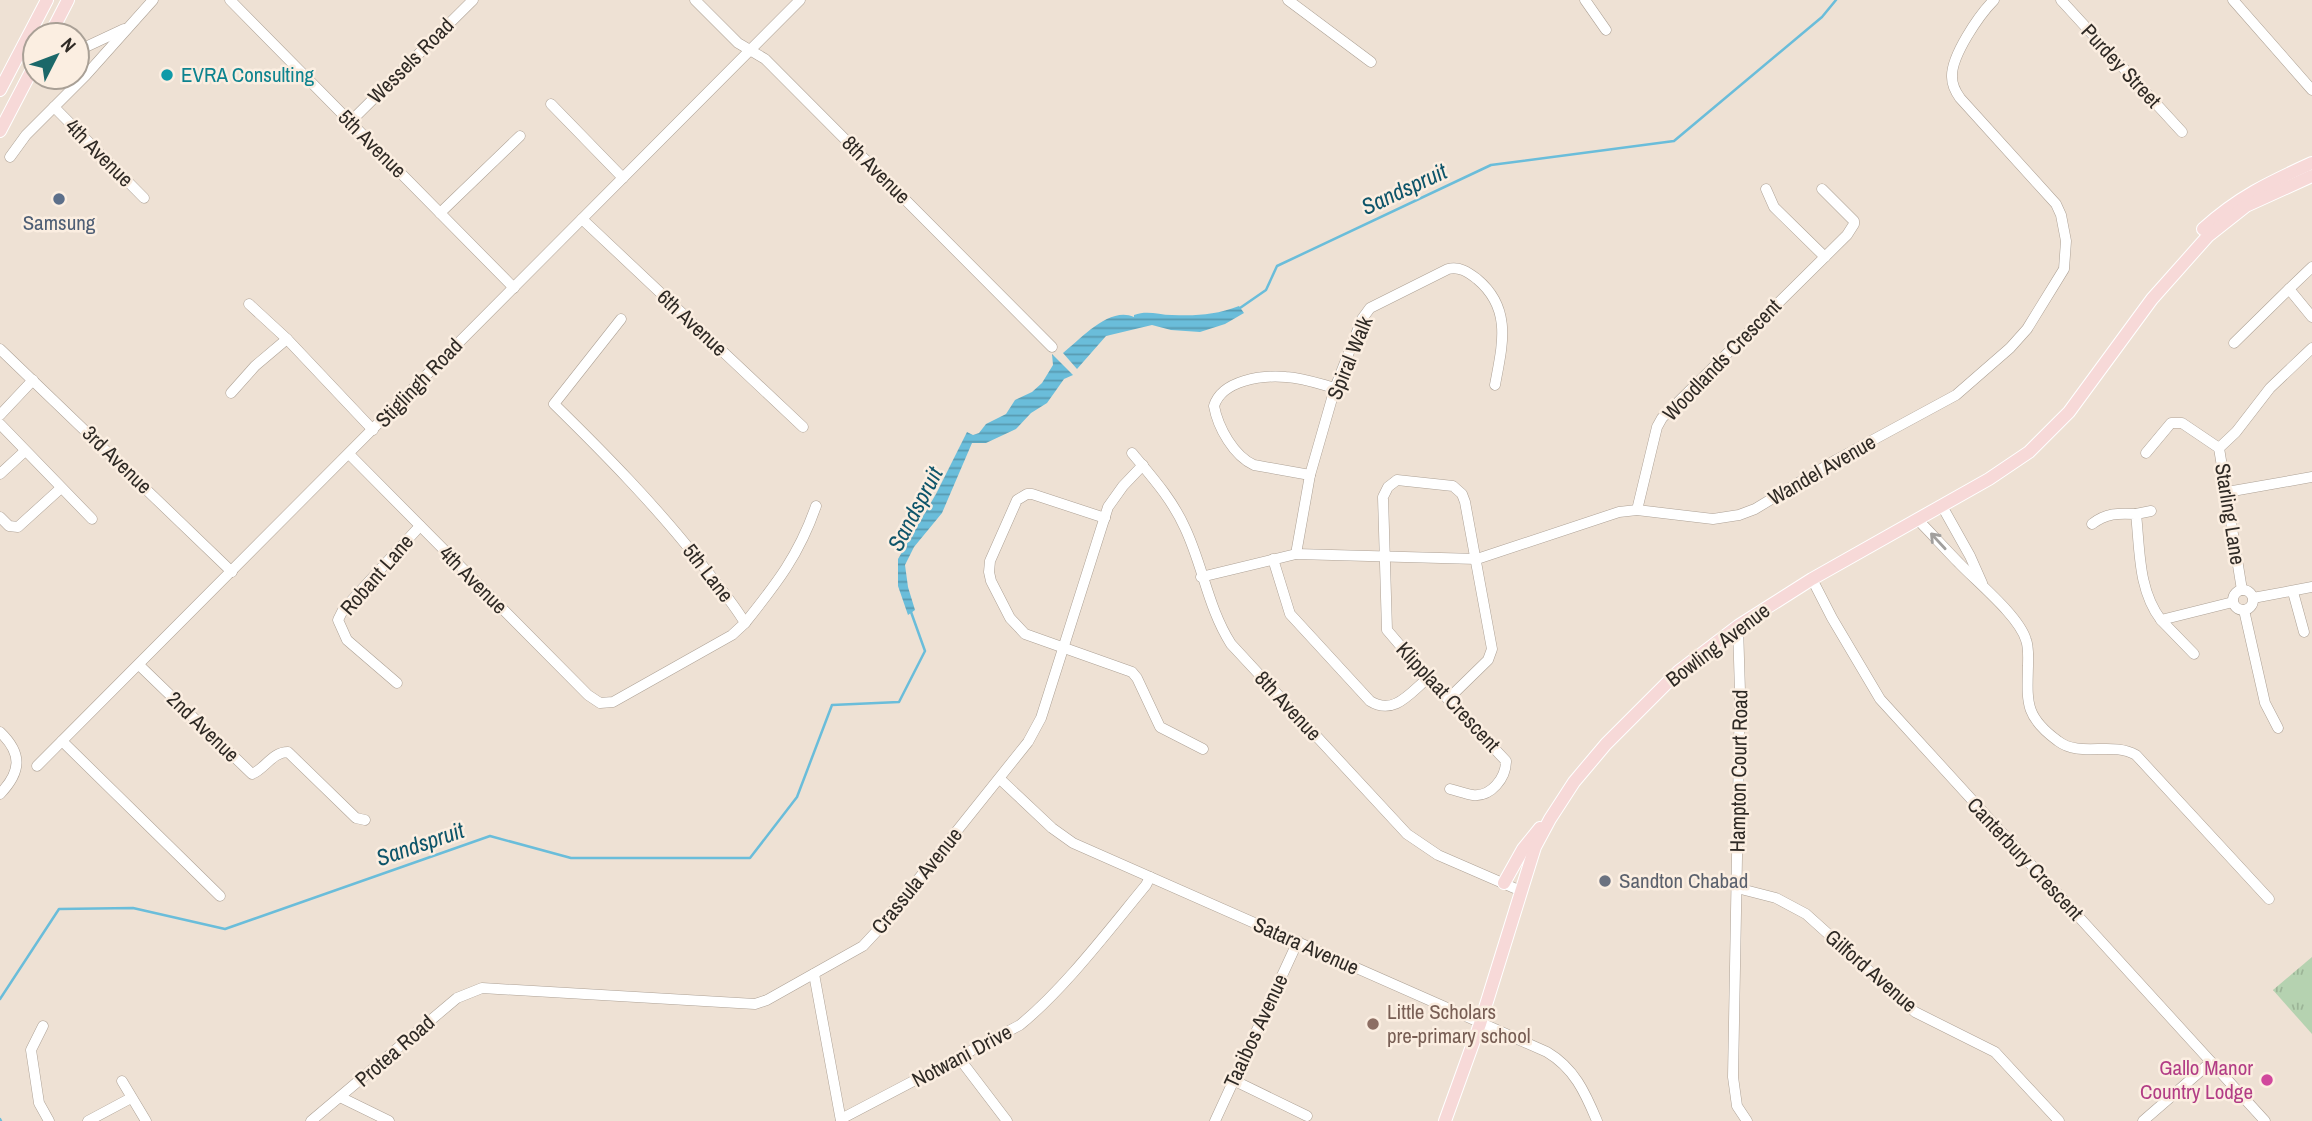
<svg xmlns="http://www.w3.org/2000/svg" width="2312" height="1121" viewBox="0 0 2312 1121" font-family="'Archivo Narrow',sans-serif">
<defs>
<pattern id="grass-tufts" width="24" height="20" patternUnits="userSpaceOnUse" patternTransform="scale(1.75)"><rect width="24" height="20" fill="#b5d2b0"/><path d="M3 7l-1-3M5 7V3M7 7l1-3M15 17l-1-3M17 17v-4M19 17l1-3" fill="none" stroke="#9cb497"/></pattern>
<pattern id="water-rules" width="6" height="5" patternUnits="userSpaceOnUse" patternTransform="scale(1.75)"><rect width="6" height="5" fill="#6abdda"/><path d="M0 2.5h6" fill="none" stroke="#589ab1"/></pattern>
</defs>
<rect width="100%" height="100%" fill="#eee1d4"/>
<polygon fill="url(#grass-tufts)" points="2312,957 2312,1034 2273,990"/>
<g fill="url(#water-rules)">
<path d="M1239 306 1244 313 1225 324 1200 332 1171 330 1152 325 1106 336 1077 369 1063 353C1081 339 1109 306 1134 317V315C1148 310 1158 315 1172 315 1197 316 1215 315 1239 306Z"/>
<polygon points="1052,354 1073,375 1064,379 1047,403 1031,413 1016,429 986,443 972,443 942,513 914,547 905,565 908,587 915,610 908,615 898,586 898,559 936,494 967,432 973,435 979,433 986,424 1006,414 1015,400 1032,392 1042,383 1053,365"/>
</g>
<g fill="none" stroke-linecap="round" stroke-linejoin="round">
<g stroke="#6abdda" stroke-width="2.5">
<polyline points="1240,308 1266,290 1277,266 1491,165 1674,141 1822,17 1836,0"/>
<polyline points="0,999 59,909 133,908 225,929 490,836 571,858 750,858 797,797 832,705 899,702 925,651 911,612"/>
<polyline points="0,1119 1,1121"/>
</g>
<defs>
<g id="minor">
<polyline points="230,0 514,288"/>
<polyline points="695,0 738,43 765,59 1052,347"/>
<polyline points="1288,0 1371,62"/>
<polyline points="1585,0 1606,30"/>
<polyline points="2061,0 2182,132"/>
<polyline points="2233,0 2312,90"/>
<polyline points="77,51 124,29"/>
<polyline points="551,104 623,178"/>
<polyline points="54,107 144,198"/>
<polyline points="350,122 473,0"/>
<polyline points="10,157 26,135 86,75 153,0"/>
<polyline points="1766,189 1774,207 1825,257"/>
<polyline points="440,213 520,136"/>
<polyline points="582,219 803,427"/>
<polyline points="2312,267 2289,289 2312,317"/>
<polyline points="249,304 287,339 373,430"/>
<polyline points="2234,343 2289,289"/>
<polyline points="0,349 232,572"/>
<polyline points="231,393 255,366 287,339"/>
<polyline points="0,415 33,380"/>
<polyline points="0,424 92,519"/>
<path d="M1132 453C1152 477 1172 499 1185 528 1203 566 1208 608 1231 644L1407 834 1438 855 1521 891"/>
<polyline points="2146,453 2171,423 2182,423 2219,448"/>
<path d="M349 454 588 695 600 703 613 702 732 635 745 623C732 601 715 582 700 562 655 505 606 455 554 404L621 319"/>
<polyline points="0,474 25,451"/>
<path d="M1310 475 1254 465C1234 456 1218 428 1214 406 1222 380 1262 375 1286 377 1303 378 1320 384 1335 388"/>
<polyline points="2227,492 2312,477"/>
<polyline points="1942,506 1970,556 1982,583"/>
<polyline points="1637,510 1657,427 1662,418 1847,235 1854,224 1854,221 1822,189"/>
<polyline points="2136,514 2151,511"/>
<polyline points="0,517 9,526 18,527 61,488"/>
<polyline points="1105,518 1032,494 1027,494 1017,500 990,561 989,572 991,581 1010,618 1025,634 1132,672 1137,678 1160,727 1203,749"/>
<path d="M1918 520C1932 534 1945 549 1959 563 1977 582 2019 616 2026 640 2029 648 2028 658 2028 666 2027 703 2025 717 2058 741 2080 758 2112 741 2136 755L2269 899"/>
<path d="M2092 524C2106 513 2118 513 2136 514 2140 550 2138 590 2161 620L2233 602"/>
<path d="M1296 554 1310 475 1335 388 1362 319 1370 308 1448 269C1459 266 1468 272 1477 279 1513 309 1502 346 1495 385"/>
<path d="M1273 559 1290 614 1370 701C1394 716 1410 693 1428 678"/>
<path d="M1201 577 1296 554 1477 559 1619 512 1637 510 1713 519 1739 515 1755 509 1836 460 1956 395 2010 348 2027 329 2064 269 2066 241 2061 215 2056 204 1960 98C1955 91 1952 85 1952 77 1951 56 1979 15 1994 0"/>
<polyline points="1812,579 1832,618 1880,699 2265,1121"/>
<circle cx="2243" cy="600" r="10"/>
<polyline points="2242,590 2219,448 2236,432 2270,388 2312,348"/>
<polyline points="2293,592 2304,632"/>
<polyline points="2253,598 2312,587"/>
<polyline points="2244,610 2265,703 2278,728"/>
<polyline points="2161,620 2194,654"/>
<path d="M745 623C777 583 799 555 816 506"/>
<polyline points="1738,626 1740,692 1733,1077 1737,1106 1747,1121"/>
<path d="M139 665 252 774C265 769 272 752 288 752L356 818 365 820"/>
<polyline points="397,683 347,640 338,620 343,610 420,526"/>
<path d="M1448 699 1488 660 1492 649 1465 502 1462 494 1453 486 1397 480 1388 487 1383 497 1387 630 1428 678 1506 761C1506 778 1491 797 1473 795 1466 794 1458 791 1450 789"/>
<path d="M0 732C23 754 21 772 0 794"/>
<polyline points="62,741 220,896"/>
<polyline points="37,766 800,0"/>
<path d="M1000 779 1052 828 1073 843 1547 1052C1574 1068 1585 1092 1597 1121"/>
<polyline points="1737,888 1776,898 1806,914 1915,1012 1995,1052 2059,1121"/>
<polyline points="814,974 841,1121"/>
<polyline points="43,1026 31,1050 39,1103 49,1121"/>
<polyline points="959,1058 1007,1121"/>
<polyline points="1233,1080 1307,1116"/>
<polyline points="122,1081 146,1121"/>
<polyline points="340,1097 389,1121"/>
<path d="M841 1119 1020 1025C1065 988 1108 931 1146 885L1150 877"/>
<polyline points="88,1121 131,1098"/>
<polyline points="311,1121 457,998 482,988 755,1004 767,1000 863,946 876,932 1028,742 1041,718 1108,507 1123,486 1143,465"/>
<polyline points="1215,1121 1298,941"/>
<polyline points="2143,1121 2211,1062"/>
</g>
<g id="major">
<polyline points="50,35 68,0"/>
<polyline points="0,90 47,0"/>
<polyline points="0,131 35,64"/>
<path d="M2203 229C2238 197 2270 182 2312 163"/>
<polyline points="1504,883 1523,849 1540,828"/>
<polyline points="1445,1121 1480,1024 1535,847 1550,819 1574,782 1606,744 1679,671 1738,626 1812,579 1989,479 2029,452 2069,412 2152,299 2208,236 2246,206 2312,176"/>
</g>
</defs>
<use href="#minor" stroke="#ada195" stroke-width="11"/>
<use href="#major" stroke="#fff" stroke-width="14"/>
<use href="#minor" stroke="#fff" stroke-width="10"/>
<use href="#major" stroke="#f7d9d8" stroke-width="12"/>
</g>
<defs><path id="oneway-shaft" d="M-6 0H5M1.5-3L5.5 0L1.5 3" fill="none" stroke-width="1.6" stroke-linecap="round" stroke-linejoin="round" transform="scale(1.75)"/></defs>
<use stroke="#a19f9d" href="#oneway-shaft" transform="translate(1938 541) rotate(-133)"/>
<circle fill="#0f9aa8" stroke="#fbeee1" stroke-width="2.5" cx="167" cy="75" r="7"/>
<circle fill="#5c6f8a" stroke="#fbeee1" stroke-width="2.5" cx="59" cy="199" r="7"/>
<circle fill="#6b7280" stroke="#fbeee1" stroke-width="2.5" cx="1605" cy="881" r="7"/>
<circle fill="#8d6e63" stroke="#fbeee1" stroke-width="2.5" cx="1373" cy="1024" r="7"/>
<circle fill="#d1479c" stroke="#fbeee1" stroke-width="2.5" cx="2267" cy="1080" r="7"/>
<g text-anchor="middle" stroke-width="5" stroke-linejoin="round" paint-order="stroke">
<g font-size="21" fill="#2f2a25" stroke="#fbeee1">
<text transform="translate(411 61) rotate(-45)" y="7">Wessels Road</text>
<text transform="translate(2121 66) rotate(47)" y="7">Purdey Street</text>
<text transform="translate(372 144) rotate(45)" y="7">5th Avenue</text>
<text transform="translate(99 153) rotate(45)" y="7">4th Avenue</text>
<text transform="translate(876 170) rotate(45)" y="7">8th Avenue</text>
<text transform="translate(692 323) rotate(43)" y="7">6th Avenue</text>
<text transform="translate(1350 358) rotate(-68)" y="7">Spiral Walk</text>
<text transform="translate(1722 360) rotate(-46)" y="7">Woodlands Crescent</text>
<text transform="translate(419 383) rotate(-46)" y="7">Stiglingh Road</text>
<text transform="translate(117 460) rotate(44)" y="7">3rd Avenue</text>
<text transform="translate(1822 470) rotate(-30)" y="7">Wandel Avenue</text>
<text transform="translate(2230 514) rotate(81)" y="7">Starling Lane</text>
<text transform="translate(708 573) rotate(52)" y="7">5th Lane</text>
<text transform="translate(377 575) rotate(-49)" y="7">Robant Lane</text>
<text transform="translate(473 580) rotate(45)" y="7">4th Avenue</text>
<text transform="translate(1718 645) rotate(-37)" y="7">Bowling Avenue</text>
<text transform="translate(1448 697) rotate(47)" y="7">Klipplaat Crescent</text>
<text transform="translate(1288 706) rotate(47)" y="7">8th Avenue</text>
<text transform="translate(203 727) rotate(44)" y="7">2nd Avenue</text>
<text transform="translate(1739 771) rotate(-89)" y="7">Hampton Court Road</text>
<text transform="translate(2025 859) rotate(47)" y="7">Canterbury Crescent</text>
<text transform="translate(917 881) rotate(-51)" y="7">Crassula Avenue</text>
<text transform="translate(1306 946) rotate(24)" y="7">Satara Avenue</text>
<text transform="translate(1871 971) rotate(41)" y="7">Gilford Avenue</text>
<text transform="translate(1256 1031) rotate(-65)" y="7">Taaibos Avenue</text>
<text transform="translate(395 1051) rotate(-41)" y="7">Protea Road</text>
<text transform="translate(962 1056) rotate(-28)" y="7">Notwani Drive</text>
</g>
<g font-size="21" fill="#0d838f" stroke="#fbeee1" text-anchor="start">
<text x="181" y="82">EVRA Consulting</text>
</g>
<g font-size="21" fill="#4e5e75" stroke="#fbeee1">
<text x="59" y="230">Samsung</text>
</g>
<g font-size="21" fill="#5b616d" stroke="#fbeee1" text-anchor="start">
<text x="1619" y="888">Sandton Chabad</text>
</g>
<g font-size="21" fill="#785e54" stroke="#fbeee1" text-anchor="start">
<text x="1387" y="1019">Little Scholars<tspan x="1387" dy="24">pre-primary school</tspan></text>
</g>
<g font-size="21" fill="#b23c85" stroke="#fbeee1" text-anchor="end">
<text x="2253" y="1075">Gallo Manor<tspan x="2253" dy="24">Country Lodge</tspan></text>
</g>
<g font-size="23" font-style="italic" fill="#0d5469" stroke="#fbeee1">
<text transform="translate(1404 189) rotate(-25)" y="8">Sandspruit</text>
<text transform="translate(915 509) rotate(-62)" y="8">Sandspruit</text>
<text transform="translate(420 844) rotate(-19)" y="8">Sandspruit</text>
</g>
</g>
<g transform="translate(56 56) rotate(48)"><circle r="33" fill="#fbeee1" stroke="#a9a096" stroke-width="2"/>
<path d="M0-5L12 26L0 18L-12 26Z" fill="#1b6869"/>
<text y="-10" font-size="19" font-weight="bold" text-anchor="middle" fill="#2f2a25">N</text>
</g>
</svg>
